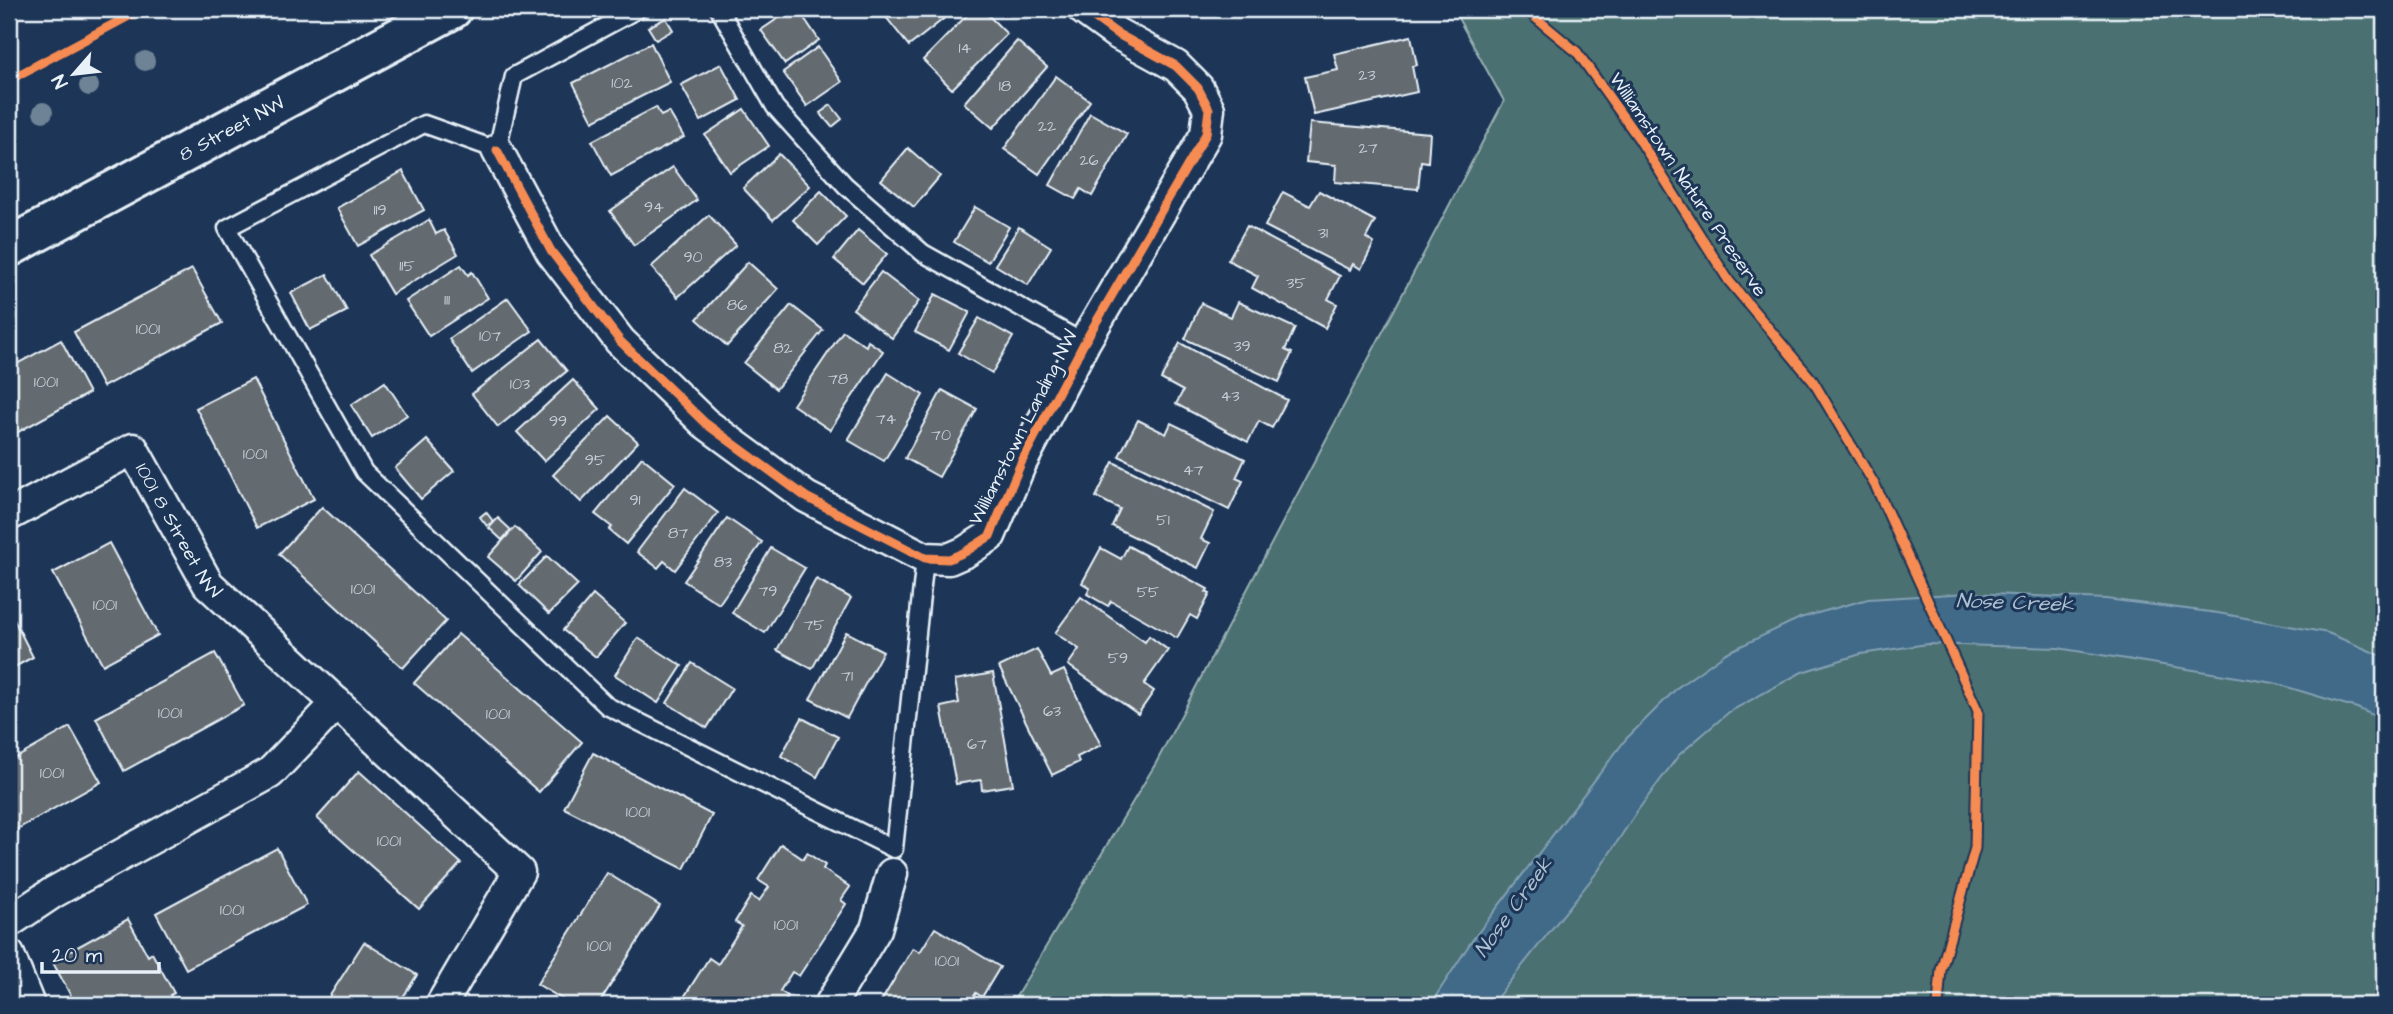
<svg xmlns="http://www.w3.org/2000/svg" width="2393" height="1014" viewBox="0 0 2393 1014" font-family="'Architects Daughter',sans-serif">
<rect width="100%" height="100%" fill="#1d3557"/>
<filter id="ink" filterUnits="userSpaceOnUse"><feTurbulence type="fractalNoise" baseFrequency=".0143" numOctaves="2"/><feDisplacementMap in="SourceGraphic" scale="14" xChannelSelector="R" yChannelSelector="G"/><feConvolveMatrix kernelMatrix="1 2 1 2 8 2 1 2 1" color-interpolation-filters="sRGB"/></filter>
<g filter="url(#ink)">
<polygon fill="#4b6f71" stroke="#9ab0b4" stroke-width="2" points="1453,9 2384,9 2384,1005 1011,1005 1156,763 1504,101"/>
<polygon fill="#406a87" stroke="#83a0b4" stroke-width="2" points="1969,593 2106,599 2218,613 2328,633 2384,657 2384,720 2357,708 2274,683 2058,648 1927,644 1861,654 1802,672 1729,712 1679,755 1638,810 1598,871 1491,1005 1430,1005 1471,942 1626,739 1678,687 1726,653 1800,618 1868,599"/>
<g fill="#646b70" stroke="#e8f1f8" stroke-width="2">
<polygon points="792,9 798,9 819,40 785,64 761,30"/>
<polygon points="886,9 956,9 909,46 882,12"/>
<polygon points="973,9 982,9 1007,34 952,89 923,60"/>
<polygon points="666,18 673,30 656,40 648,27"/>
<polygon points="1411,36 1417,65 1412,66 1417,92 1314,115 1305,77 1338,70 1334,54"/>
<polygon points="1017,41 1047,67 993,128 964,103"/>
<polygon points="651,43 670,82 593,121 573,83"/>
<polygon points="818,47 842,82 807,106 783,72"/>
<polygon points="721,64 740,100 701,121 681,85"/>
<polygon points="1056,76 1090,101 1039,174 1004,149"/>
<polygon points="831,105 842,119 832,127 820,113"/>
<polygon points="656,107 661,116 669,112 684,137 611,176 592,141"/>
<polygon points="744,109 769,146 730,172 705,135"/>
<polygon points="1090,113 1127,134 1092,196 1081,189 1075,199 1050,185"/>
<polygon points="1310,123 1430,133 1428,162 1421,161 1418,189 1335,182 1336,165 1306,162"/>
<polygon points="908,148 940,176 914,207 881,180"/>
<polygon points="779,154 810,186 773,220 743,188"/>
<polygon points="673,167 697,200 634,245 610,211"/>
<polygon points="403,171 424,210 358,246 337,208"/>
<polygon points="821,191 846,216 818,245 793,220"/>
<polygon points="1319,191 1375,221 1366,238 1374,243 1361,269 1353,264 1350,270 1265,226 1283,192 1310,206"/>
<polygon points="975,207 1009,227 988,262 954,242"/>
<polygon points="709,215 736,245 678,297 651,267"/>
<polygon points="429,220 436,234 444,230 458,254 392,294 369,255"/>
<polygon points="1247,226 1340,276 1328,299 1337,304 1325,328 1252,288 1258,276 1228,260"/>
<polygon points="1019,227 1051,247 1028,285 995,265"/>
<polygon points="858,230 887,254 863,283 834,259"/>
<polygon points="748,262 778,289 727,346 697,319"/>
<polygon points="461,265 468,275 472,272 488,298 429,336 406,301"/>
<polygon points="192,269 222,323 103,387 74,332"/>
<polygon points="881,272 919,301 892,338 853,309"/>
<polygon points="327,274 347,311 310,330 291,293"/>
<polygon points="935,294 970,312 949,350 915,332"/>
<polygon points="508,298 532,331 472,373 449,339"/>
<polygon points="1238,302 1295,328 1285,350 1292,353 1279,382 1185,339 1201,303 1231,317"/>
<polygon points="791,305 823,330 776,389 744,363"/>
<polygon points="979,318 1013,337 992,373 958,353"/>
<polygon points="843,331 866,346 868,341 883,351 830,430 793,405"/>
<polygon points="541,339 567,371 498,427 472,394"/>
<polygon points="61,340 89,393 9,437 9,368"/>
<polygon points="1180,343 1287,400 1272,428 1259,421 1248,442 1176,404 1183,391 1161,379"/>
<polygon points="888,373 923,395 884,461 848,440"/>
<polygon points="253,379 314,499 257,528 196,408"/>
<polygon points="573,380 600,409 544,461 517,432"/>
<polygon points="385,382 407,415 372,438 351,405"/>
<polygon points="942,390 977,409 939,477 905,458"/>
<polygon points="610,416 638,442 581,502 553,475"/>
<polygon points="1138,420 1166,434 1171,423 1245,459 1236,478 1243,481 1229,510 1119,456"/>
<polygon points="427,440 454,471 421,499 395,468"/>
<polygon points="642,457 675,484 626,544 609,530 612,527 595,514"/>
<polygon points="1113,462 1214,512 1201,539 1210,543 1198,568 1112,526 1120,509 1096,497"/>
<polygon points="685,488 718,513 675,570 664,561 658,568 637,552"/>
<polygon points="322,507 446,621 403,668 279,554"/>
<polygon points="486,512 493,521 487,526 480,517"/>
<polygon points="498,518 511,530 502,540 489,528"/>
<polygon points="727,518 762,542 719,604 684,581"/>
<polygon points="515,527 542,552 516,581 488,557"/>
<polygon points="109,543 158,635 103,665 53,573"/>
<polygon points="1128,546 1208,589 1206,592 1210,594 1197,619 1190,615 1177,638 1111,601 1108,606 1087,594 1090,588 1082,583 1101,548 1121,559"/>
<polygon points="771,548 805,568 765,633 732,613"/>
<polygon points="547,556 578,585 549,614 519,585"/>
<polygon points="816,579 851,598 812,669 777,650"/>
<polygon points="593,595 625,623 596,657 563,630"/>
<polygon points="1081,597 1145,642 1149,636 1168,650 1144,684 1154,691 1138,714 1068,665 1079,649 1055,633"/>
<polygon points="9,610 33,657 9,670"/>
<polygon points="846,632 883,651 847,718 810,699"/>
<polygon points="458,634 582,742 539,792 414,683"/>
<polygon points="638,638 682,666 658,703 615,675"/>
<polygon points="1037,649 1051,676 1064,670 1101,745 1077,757 1079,762 1052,775 999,667"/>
<polygon points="215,653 244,705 124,771 96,718"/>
<polygon points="692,663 732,688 707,728 667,703"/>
<polygon points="993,673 1013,785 982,790 981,780 956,784 941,707 959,703 955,680"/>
<polygon points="802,718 838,737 817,777 781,756"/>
<polygon points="70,727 101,782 12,832 9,827 9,762"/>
<polygon points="593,753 712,815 684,869 564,808"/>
<polygon points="359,771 461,863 419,909 317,818"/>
<polygon points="781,844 803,859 807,853 825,865 823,869 850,887 841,900 846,904 799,976 792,972 780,991 788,996 782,1005 679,1005 709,958 718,964 742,926 735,922 751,896 759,901 769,887 758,880"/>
<polygon points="277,848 307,905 186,969 156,913"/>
<polygon points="607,873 660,906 598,1005 572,1005 537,984"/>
<polygon points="128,919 148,956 152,953 174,993 170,995 176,1005 69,1005 66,999 71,996 52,961"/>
<polygon points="935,928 1000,967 982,997 976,993 969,1005 879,1005 913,948 920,952"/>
<polygon points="364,942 417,975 398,1005 324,1005"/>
<polygon points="526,999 536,1005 521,1005"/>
</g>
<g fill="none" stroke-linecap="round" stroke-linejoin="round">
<defs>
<g id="lane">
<polyline points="638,9 514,76 497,150 424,124 227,228 364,472 607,706 894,849 925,558"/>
<polyline points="719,9 775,107 845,185 923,253 1084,343"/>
</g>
<g id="street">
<polyline points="497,150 551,251 620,341 705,423 806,497 925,558 949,559 965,552 990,536 1021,463 1084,343 1206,134 1209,109 1198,88 1176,66 1116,33 1083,9"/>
<path id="s1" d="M9 515 133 449 208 584 519 872 441 1005"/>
<polyline points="9,922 54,892 270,773 337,703"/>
<polyline points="9,955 29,1005"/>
<polyline points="830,1005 876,929 892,874"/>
</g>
<g id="secondary">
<path id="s2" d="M9 247 452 9"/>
</g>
</defs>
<use href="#lane" stroke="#e8f1f8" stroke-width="21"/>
<use href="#street" stroke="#e8f1f8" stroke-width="35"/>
<use href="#secondary" stroke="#e8f1f8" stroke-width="44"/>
<use href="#lane" stroke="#1d3557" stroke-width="16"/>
<use href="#street" stroke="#1d3557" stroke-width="30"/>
<use href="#secondary" stroke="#1d3557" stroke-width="38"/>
<defs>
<g id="cycleway">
<polyline points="1525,9 1577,52 1639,139 1729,281 1813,381 1876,487 1978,711 1975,848 1941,970 1938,1005"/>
<polyline points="9,80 142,9"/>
<polyline points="497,150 551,251 620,341 705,423 806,497 925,558 949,559 965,552 990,536 1021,463 1084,343 1206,134 1209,109 1198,88 1176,66 1116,33 1083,9"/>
</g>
</defs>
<use href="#cycleway" stroke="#1d3557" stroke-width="13"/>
<use href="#cycleway" stroke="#f68b52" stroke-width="9"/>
</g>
<g fill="#6e8496">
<circle cx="145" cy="61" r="10"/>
<circle cx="89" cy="86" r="10"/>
<circle cx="43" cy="112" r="10"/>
</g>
</g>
<g text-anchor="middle" stroke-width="6" stroke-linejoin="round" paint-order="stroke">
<g font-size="16" fill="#c7d0d6">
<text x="965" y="53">14</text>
<text x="1367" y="80">23</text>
<text x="622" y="88">102</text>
<text x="1005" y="91">18</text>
<text x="1047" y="131">22</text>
<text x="1368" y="153">27</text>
<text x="1089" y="165">26</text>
<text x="654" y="212">94</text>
<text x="380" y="215">119</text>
<text x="1323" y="238">31</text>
<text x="693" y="262">90</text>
<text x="407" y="271">115</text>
<text x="1296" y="288">35</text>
<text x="447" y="305">111</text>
<text x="737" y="310">86</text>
<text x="148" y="334">1001</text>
<text x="490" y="341">107</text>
<text x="1242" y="351">39</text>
<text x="783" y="353">82</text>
<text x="838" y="384">78</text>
<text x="46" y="387">1001</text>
<text x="520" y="389">103</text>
<text x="1230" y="401">43</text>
<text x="886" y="424">74</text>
<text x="558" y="426">99</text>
<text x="941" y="440">70</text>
<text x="255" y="459">1001</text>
<text x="595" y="465">95</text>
<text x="1193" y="475">47</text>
<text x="635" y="505">91</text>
<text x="1163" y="525">51</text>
<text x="678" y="538">87</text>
<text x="723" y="567">83</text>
<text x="363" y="594">1001</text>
<text x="768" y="596">79</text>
<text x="1148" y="597">55</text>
<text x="105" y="610">1001</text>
<text x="814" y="630">75</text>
<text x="1118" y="663">59</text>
<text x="847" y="681">71</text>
<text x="1052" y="716">63</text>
<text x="170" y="718">1001</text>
<text x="498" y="719">1001</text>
<text x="977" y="749">67</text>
<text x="52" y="778">1001</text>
<text x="638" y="817">1001</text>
<text x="389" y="846">1001</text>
<text x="232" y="915">1001</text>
<text x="786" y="930">1001</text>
<text x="599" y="951">1001</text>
<text x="947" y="966">1001</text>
</g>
<g font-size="19" fill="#e8f1f8" stroke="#1d3557">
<text dy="7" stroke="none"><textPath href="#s2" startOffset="252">8 Street NW</textPath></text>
<text transform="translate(1689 184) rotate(56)" y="7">Williamstown Nature Preserve</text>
<text transform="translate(1022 427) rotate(-63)" y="7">Williamstown Landing NW</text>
<text dy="7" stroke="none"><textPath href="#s1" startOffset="234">1001 8 Street NW</textPath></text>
</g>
<g font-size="21" font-style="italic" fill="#adc2d0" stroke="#1d3557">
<text transform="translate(2015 602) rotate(2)" y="7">Nose Creek</text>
<text transform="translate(1513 907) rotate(-54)" y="7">Nose Creek</text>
</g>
</g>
<rect width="2393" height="1014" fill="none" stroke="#1d3557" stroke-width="35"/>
<rect x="18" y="18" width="2358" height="979" fill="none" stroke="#e8f1f8" stroke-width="2.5" filter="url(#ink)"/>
<g transform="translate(74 74) rotate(242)" stroke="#1d3557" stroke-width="5" paint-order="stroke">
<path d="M0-5L12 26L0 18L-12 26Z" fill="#e8f1f8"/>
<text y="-10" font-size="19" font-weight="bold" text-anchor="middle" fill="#e8f1f8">N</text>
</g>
<path d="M42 962v10h117v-10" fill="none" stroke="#e8f1f8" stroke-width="3.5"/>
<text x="52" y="962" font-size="21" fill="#e8f1f8" stroke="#1d3557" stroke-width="5" paint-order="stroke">20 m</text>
</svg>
